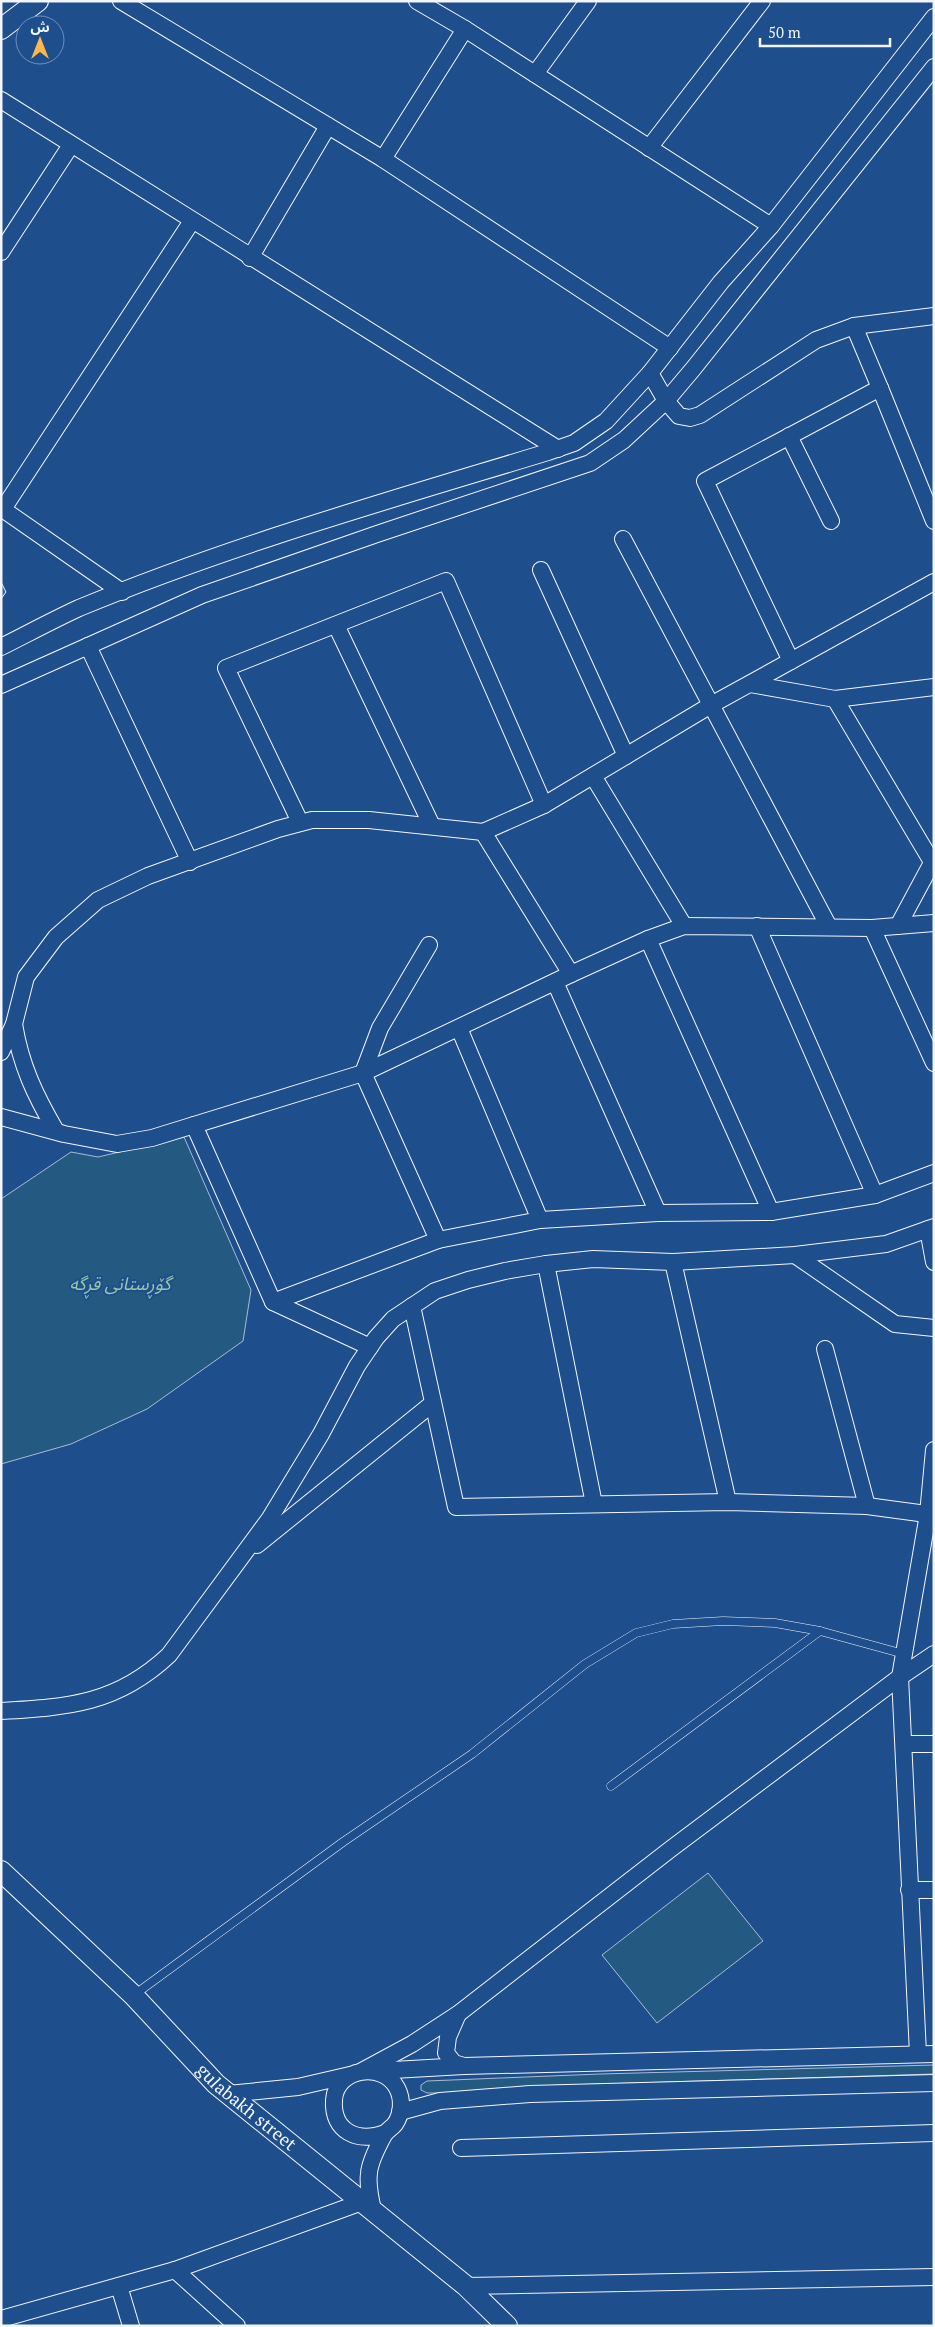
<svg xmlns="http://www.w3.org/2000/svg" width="935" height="2327" viewBox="0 0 935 2327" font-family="'PT Serif','Noto Sans Arabic',serif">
<rect width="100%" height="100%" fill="#1f4e8c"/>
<g fill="#245a82" stroke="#a8bbd7">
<polygon points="184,1137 251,1290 243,1341 147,1409 71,1444 1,1464 1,1199 71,1152 98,1157"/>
<polygon points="708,1873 763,1941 657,2023 602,1955"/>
<polygon points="934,2065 934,2074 534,2086 449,2093 427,2093 421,2090 421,2085 427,2081 600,2074"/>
</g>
<polygon fill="#3563a3" stroke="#f2f6ff" points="1,582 6,592 1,599"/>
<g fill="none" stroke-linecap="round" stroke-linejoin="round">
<defs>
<g id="service">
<polyline points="611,1786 820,1631"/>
<polyline points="134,1995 343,1842 472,1754 585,1664 636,1633 673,1624 723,1621 775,1623 820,1631 904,1654"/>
</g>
<g id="minor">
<polyline points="121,1 383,159 670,348"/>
<polyline points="417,1 465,29 771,226"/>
<polyline points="535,74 588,1"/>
<polyline points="1,100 558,449"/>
<polyline points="649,148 762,1"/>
<polyline points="383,159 465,29"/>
<polyline points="1,252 71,145"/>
<polyline points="250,258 328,126"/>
<polyline points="650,373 666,401 679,416 690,418 700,415 816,340 854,326 934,316"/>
<polyline points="880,388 934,521"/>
<polyline points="789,436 831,521"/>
<polyline points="1,508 122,592"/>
<polyline points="3,509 192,221"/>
<polyline points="623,539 829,927"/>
<polyline points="541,570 626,756"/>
<polyline points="336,625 432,826"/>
<polyline points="88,646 190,862"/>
<path d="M1 647C27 634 53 620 79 608 231 545 390 500 548 452L574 443 606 421 650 373 721 282 771 226 934 17"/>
<polyline points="791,661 705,481 880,388 854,326"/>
<polyline points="750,684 835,699 934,687"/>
<polyline points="1,685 202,595 377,534 590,463 624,440 666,401 693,369 934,67"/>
<polyline points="835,699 932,862"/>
<polyline points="593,776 684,926"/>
<polyline points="300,822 226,668 446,581 544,805"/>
<polyline points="483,832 571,974"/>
<polyline points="757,926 875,1195"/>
<polyline points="898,926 934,859"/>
<polyline points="872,928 934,1063"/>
<polyline points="648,939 771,1212"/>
<polyline points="429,945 380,1028 363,1073 438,1240"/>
<polyline points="555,982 658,1213"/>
<path d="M14 1024C21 1066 35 1095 56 1131"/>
<polyline points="459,1028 540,1220"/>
<polyline points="1,1052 14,1024 26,977 56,937 98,900 148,876 278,829 312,820 369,820 483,832 544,805 711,705 934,582"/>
<polyline points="1,1117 64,1134 117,1144 152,1138 363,1073 571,974 648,939 684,926 872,928 934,923"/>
<polyline points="194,1125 273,1302 370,1347"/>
<polyline points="928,1229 934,1262"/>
<polyline points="795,1255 895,1324 934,1328"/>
<polyline points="673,1262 728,1502"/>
<polyline points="546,1264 594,1504"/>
<polyline points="273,1302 438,1240 540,1220 658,1213 771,1212 875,1195 934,1173"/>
<polyline points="412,1306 456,1507 728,1502 867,1506 934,1515"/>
<polyline points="825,1349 867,1506"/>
<polyline points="257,1545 433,1403"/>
<path d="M1 1711C69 1707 117 1704 169 1655L270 1518 321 1434 357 1366 376 1338 393 1319 435 1291 468 1280 505 1271 546 1264 593 1259 673 1262 795 1255 886 1244 934 1227"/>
<polyline points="904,1744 934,1744"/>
<polyline points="909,1890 934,1890"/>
<polyline points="458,2014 448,2037 446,2053 454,2063 464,2066"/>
<polyline points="918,2054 900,1677 928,1514 934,1450"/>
<polyline points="362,2071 412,2044 458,2014 672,1848 900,1677 934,1654"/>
<polyline points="375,2071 464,2066 934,2054"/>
<polyline points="228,2094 298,2087 350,2075"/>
<polyline points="400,2112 440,2101 530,2094 934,2083"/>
<polyline points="461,2148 934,2133"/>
<path d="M373 2211C371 2199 367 2186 369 2173 370 2161 378 2146 384 2135 387 2130 392 2128 395 2124 402 2114 403 2099 397 2088 383 2061 336 2068 334 2100 332 2132 358 2143 385 2133"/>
<polyline points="175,2270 237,2326"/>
<polyline points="119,2286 131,2326"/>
<polyline points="466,2286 934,2277"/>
<polyline points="1,2319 175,2270 362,2202"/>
</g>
<g id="tertiary">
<polyline points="1,29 38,1"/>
<path id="s1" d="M1 1871 133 1995 216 2084 466 2286 507 2326"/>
</g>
</defs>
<use href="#service" stroke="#f2f6ff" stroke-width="9"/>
<use href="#minor" stroke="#f2f6ff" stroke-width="18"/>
<use href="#tertiary" stroke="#f2f6ff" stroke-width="22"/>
<use href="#service" stroke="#1f4e8c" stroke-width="8"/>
<use href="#minor" stroke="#1f4e8c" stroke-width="16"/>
<use href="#tertiary" stroke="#1f4e8c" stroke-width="20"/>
</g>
<g text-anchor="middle" stroke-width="4" stroke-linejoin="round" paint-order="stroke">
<g font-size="18" font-style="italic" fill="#97c8a6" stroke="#1f4e8c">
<text x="120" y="1290">گۆڕستانی قڕگە</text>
</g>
<g font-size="18" fill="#f2f6ff" stroke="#1f4e8c">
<text dy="6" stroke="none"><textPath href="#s1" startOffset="341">gulabakh street</textPath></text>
</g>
</g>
<rect width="935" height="2327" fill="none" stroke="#f2f6ff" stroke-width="5"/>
<g transform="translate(40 40)"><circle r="24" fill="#1f4e8c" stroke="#7391ba"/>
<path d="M0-4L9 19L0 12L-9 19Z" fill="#ffb74d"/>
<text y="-8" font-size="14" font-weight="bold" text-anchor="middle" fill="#f2f6ff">ش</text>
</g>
<path d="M760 38v8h130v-8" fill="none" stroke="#f2f6ff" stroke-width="2.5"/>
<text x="768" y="38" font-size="15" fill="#f2f6ff" stroke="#1f4e8c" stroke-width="4" paint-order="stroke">50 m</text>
</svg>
